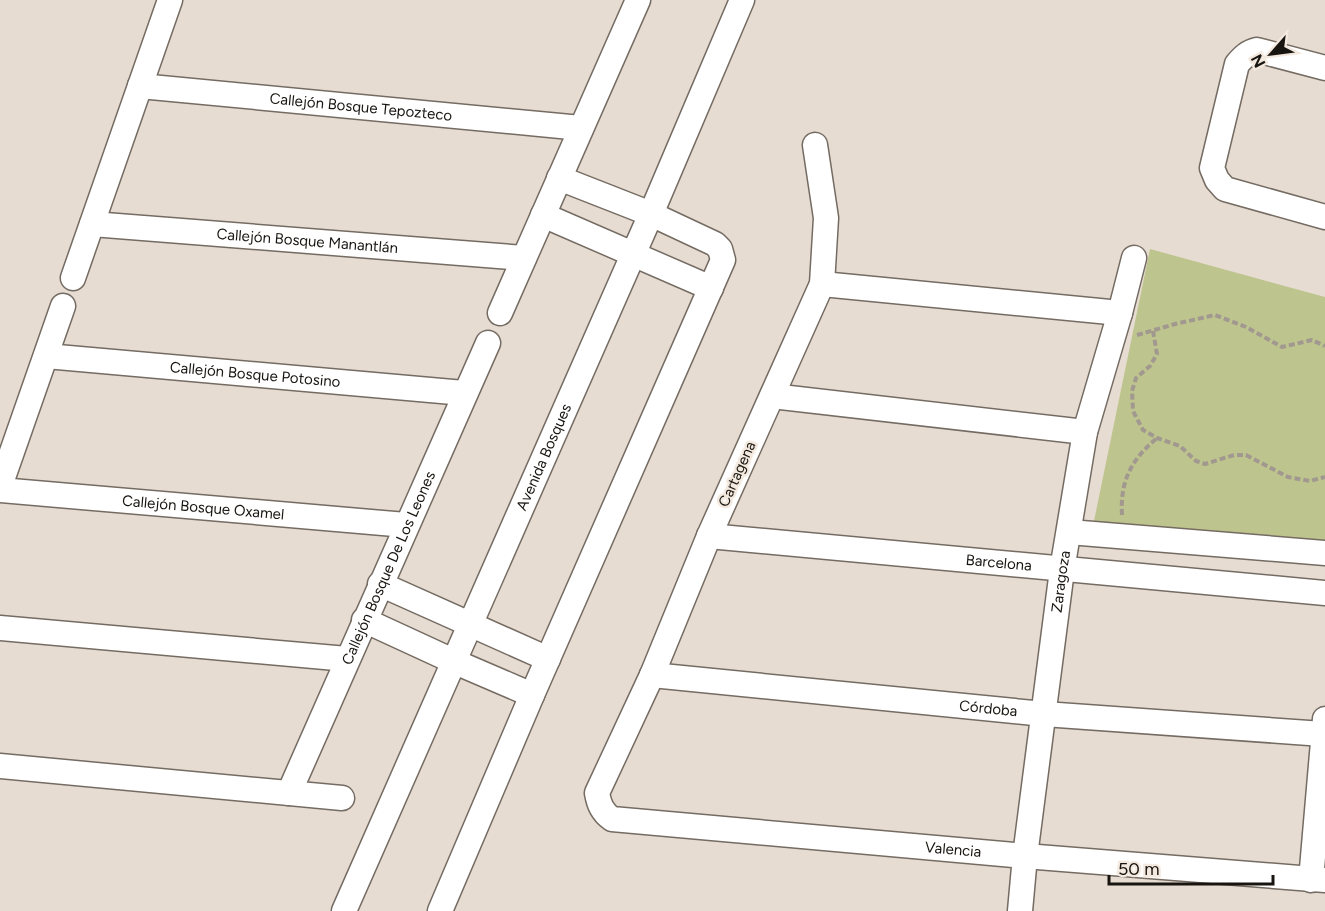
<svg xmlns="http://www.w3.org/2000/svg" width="1325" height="911" viewBox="0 0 1325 911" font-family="Figtree,sans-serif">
<rect width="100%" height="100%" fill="#e7dcd2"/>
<polygon fill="#bec48e" points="1150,249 1325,297 1325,543 1094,521"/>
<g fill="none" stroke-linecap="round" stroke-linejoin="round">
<defs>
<g id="street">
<path d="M1325 68 1257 50C1248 52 1243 57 1237 64L1212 168 1217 180 1225 189 1325 217"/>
<path id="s1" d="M140 86 581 128"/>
<path id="s2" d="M815 145 826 218 822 284 709 536 652 675 597 793C599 804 602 812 612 819L1025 856 1325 880"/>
<polyline points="543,215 711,288"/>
<path id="s3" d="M92 224 524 258"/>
<polyline points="73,278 170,0"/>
<polyline points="822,284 1120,313"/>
<polyline points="500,313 638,0"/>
<path id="s4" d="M46 356 464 393"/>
<polyline points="772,396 1085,432"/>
<polyline points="0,486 63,306"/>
<path id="s5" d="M0 490 406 525"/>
<polyline points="1069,532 1325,553"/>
<path id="s6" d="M709 536 1325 593"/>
<polyline points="380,584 548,659"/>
<polyline points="364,620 453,661 532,695"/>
<polyline points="0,628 347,659"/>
<path id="s7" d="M652 675 1044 714 1323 734"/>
<polyline points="0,766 342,798"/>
<path id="s8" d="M289 793 488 343"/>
<polyline points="1311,880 1325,719"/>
<path id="s9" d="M344 911 651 214 742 0"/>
<polyline points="440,911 532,695 723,260 720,249 715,244 651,214 559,178"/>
<path id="s10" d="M1020 911 1025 856 1062 570 1085 432 1120 313 1134 258"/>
</g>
</defs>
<use href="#street" stroke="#746b62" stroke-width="27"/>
<g stroke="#a19890" stroke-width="4" stroke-dasharray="6 3" stroke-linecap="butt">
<polyline points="1153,331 1157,354 1150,366 1136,378 1132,391 1133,411 1143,430 1157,438 1180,446 1196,461 1205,464 1234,455 1246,455 1288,477 1310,481 1325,477"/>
<polyline points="1137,335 1175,324 1215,315 1246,327 1282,347 1312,340 1325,346"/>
<path d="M1122 515C1120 481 1131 460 1157 438"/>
</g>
<use href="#street" stroke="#fff" stroke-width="24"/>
</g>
<g text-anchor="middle" stroke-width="5" stroke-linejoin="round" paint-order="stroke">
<g font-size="15" fill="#181511" stroke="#f4e9df">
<text dy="5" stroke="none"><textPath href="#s1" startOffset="222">Callejón Bosque Tepozteco</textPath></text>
<text dy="5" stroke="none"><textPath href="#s3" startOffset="216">Callejón Bosque Manantlán</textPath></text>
<text dy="5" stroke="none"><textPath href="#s4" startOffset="210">Callejón Bosque Potosino</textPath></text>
<text dy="5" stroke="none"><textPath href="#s9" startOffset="496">Avenida Bosques</textPath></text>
<text transform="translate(737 474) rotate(-66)" y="5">Cartagena</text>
<text dy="5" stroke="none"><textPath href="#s5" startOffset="204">Callejón Bosque Oxamel</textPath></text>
<text dy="5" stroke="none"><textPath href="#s6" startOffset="291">Barcelona</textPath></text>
<text dy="5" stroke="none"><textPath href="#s8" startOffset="246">Callejón Bosque De Los Leones</textPath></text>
<text dy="5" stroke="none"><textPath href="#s10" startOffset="332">Zaragoza</textPath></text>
<text dy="5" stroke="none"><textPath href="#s7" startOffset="338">Córdoba</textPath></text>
<text dy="5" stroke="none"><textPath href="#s2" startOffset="1070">Valencia</textPath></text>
</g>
</g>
<g transform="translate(1271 54) rotate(242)" stroke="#f4e9df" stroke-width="4.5" paint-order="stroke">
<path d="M0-4.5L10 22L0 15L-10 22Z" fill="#181511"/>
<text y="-9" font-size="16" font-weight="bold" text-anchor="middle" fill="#181511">N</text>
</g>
<path d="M1109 875v9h164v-9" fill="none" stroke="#181511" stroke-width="3"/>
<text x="1118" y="875" font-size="18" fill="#181511" stroke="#f4e9df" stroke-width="4.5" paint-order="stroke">50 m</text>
</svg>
